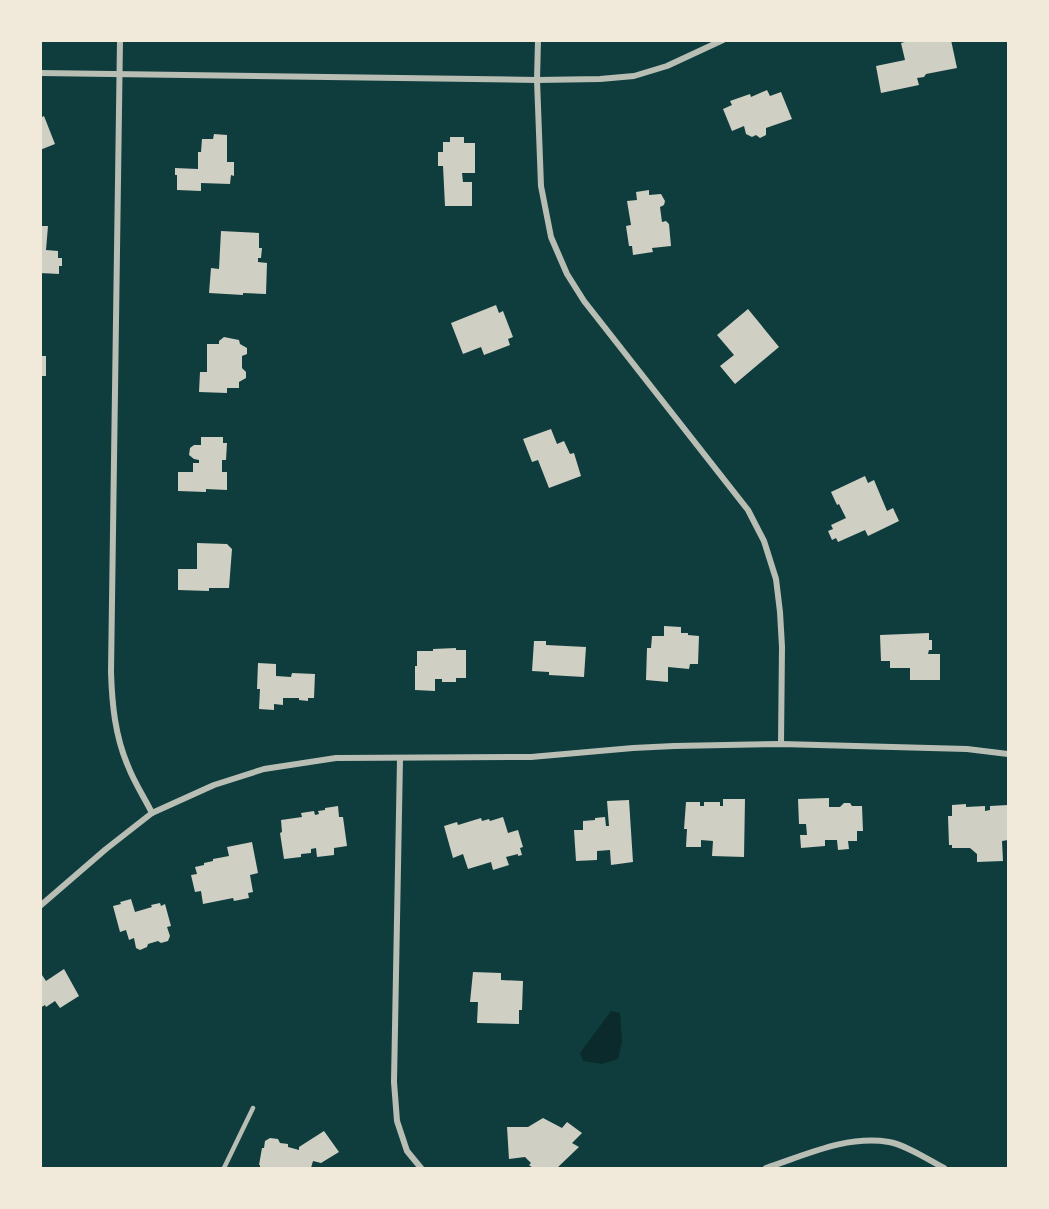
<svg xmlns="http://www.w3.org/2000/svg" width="1049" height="1209" viewBox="0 0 1049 1209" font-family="Inter,sans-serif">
<rect width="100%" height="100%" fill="#0f3d3e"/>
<polygon fill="#0a2a2b" points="611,1011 620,1013 622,1042 618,1059 602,1064 583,1061 580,1053"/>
<g fill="#cfcfc3">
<polygon points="913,40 951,40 957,68 926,74 924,77 917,78 919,85 881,93 876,66 905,60 901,43"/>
<polygon points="767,90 770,96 781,92 792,119 766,128 766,135 760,138 756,135 752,137 746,134 744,126 732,131 723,109 732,105 730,101 750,94 751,97"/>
<polygon points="44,116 55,144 40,150 40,118"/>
<polygon points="214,134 227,135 227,162 234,162 234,176 231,175 230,184 201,183 201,191 177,190 177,175 175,175 175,168 198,169 198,152 201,152 202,139 213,139"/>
<polygon points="450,137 464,137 464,143 475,143 475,173 462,173 463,182 472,182 472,206 445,206 443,166 438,166 438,152 443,152 443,142 450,142"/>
<polygon points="649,190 649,195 661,194 665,201 664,205 660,207 662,222 666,221 669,224 671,246 652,248 653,252 633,255 632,246 629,246 626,226 631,225 627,201 637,200 636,192"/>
<polygon points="40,226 48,226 46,250 58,251 58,258 62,258 62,266 59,266 59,274 40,273"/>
<polygon points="221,231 259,233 259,248 262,248 261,258 258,258 258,262 267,263 266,294 243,293 243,295 209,293 211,268 219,269"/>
<polygon points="496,305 499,313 503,311 513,337 508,339 510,345 484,355 481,347 463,354 451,323"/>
<polygon points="748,309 779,347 735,384 720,366 734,355 717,335"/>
<polygon points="224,337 239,340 240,344 247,348 247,354 242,356 242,368 246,372 246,378 239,382 239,388 227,388 227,393 199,392 200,372 207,372 207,344 219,344 219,341"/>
<rect x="40" y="356" width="6" height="20"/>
<polygon points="551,429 557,444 564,441 570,454 574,453 581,476 549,488 538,460 532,462 523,439"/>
<polygon points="201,437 223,437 223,443 227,443 226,460 222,460 222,472 227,472 227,490 206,489 206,492 178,491 178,472 193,472 193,463 199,463 199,460 194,459 189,455 190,448 194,445 201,445"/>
<polygon points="865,476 868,483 874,480 887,511 893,508 899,521 868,536 865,530 838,542 836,538 832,540 828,531 833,529 831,525 846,518 839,504 837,505 831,492"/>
<polygon points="197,543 227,544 232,549 229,588 209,588 209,591 178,590 178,569 197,569"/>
<polygon points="664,626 681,627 681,633 688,633 688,635 699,636 698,664 690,664 689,669 668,667 668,682 646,680 647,648 651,648 652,636 664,636"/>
<polygon points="929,633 929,640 932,640 932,650 929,650 928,654 940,654 940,680 910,680 910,668 890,668 890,661 881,661 880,635"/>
<polygon points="534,641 546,641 546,645 586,647 584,677 549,675 549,672 532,671"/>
<polygon points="456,648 456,650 466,650 466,678 456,678 456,682 442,682 442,679 435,679 435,691 415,690 415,666 417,666 417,651 433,651 433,649"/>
<polygon points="258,663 276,664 276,676 291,677 292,673 315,674 314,698 308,698 308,701 299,700 299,698 283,698 283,705 274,704 274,710 259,709 260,689 257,689"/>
<polygon points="829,798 829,807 840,807 844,803 850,803 852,806 862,806 863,831 857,831 857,841 848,841 849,849 838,850 837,840 825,840 825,846 801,848 800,835 807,835 806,824 799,824 798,799"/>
<polygon points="723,799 745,799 744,857 712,856 713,841 701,840 701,847 686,847 687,829 684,829 686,802 700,802 700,806 704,806 704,802 720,802 720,806 723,806"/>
<polygon points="629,800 633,862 611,865 610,850 597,851 597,860 576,861 574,830 583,830 583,821 595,820 595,818 605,817 606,826 609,826 607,801"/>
<polygon points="966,804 966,807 985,806 985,811 990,810 990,806 1008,805 1008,840 1002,841 1003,861 977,862 977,854 970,848 952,848 952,845 949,845 948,816 952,816 952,805"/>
<polygon points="338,806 339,817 343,817 347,846 334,848 334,855 317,857 316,848 311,849 311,853 301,854 301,857 284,859 280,833 282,832 281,820 302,817 301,813 314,811 315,815 319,814 318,811 325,810 325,808"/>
<polygon points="503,817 508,833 518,830 523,847 520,848 522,855 518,856 518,854 506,857 509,865 493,870 491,862 468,869 463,854 453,858 444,826 457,822 458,825 481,818 482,821 489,819 490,821"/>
<polygon points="252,842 258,873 250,875 253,892 248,893 249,898 234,901 233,898 203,904 201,891 195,892 191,875 197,874 195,867 204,865 204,863 213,861 213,859 229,856 227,847"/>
<polygon points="131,899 135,912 152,907 151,905 160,903 161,906 165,904 171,926 167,927 170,936 168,941 161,943 158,941 148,944 147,947 140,950 136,948 134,938 129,940 126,930 120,932 113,906 121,904 120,902"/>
<polygon points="64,969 79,996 60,1008 55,1001 46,1007 45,1005 40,1008 40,972 46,981"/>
<polygon points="473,972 501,973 501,980 523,981 522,1010 519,1010 519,1024 477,1023 478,1002 470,1002"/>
<polygon points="543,1118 562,1128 567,1122 582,1133 572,1143 579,1147 557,1168 533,1168 529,1165 531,1163 525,1157 509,1159 507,1127 528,1127"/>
<polygon points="324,1131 339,1152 321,1163 313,1161 311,1168 260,1168 260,1165 259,1165 262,1148 264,1148 265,1141 270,1138 278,1139 280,1143 288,1144 288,1147 299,1150 299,1147"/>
</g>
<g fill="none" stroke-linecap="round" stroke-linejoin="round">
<polyline stroke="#b8beb3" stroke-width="4.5" points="224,1168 253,1108"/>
<g stroke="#b8beb3" stroke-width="6">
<path d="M120 40 111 672C112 704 115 736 128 766 134 782 144 797 152 813"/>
<polyline points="538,40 537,80 541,186 551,237 567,274 584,301 748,510 764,541 776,579 780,612 782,647 781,744"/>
<polyline points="40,73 537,80 600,79 634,76 667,66 723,40"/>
<polyline points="400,759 394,1082 397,1121 407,1151 421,1168"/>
<polyline points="40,906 106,849 152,813 214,785 264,769 336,758 531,757 633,748 674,746 781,744 967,749 1008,754"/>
<path d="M766 1168C806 1155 846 1135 889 1142 906 1145 929 1160 944 1168"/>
</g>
</g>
<rect width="1049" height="1209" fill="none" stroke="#f1e9da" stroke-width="84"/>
</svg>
